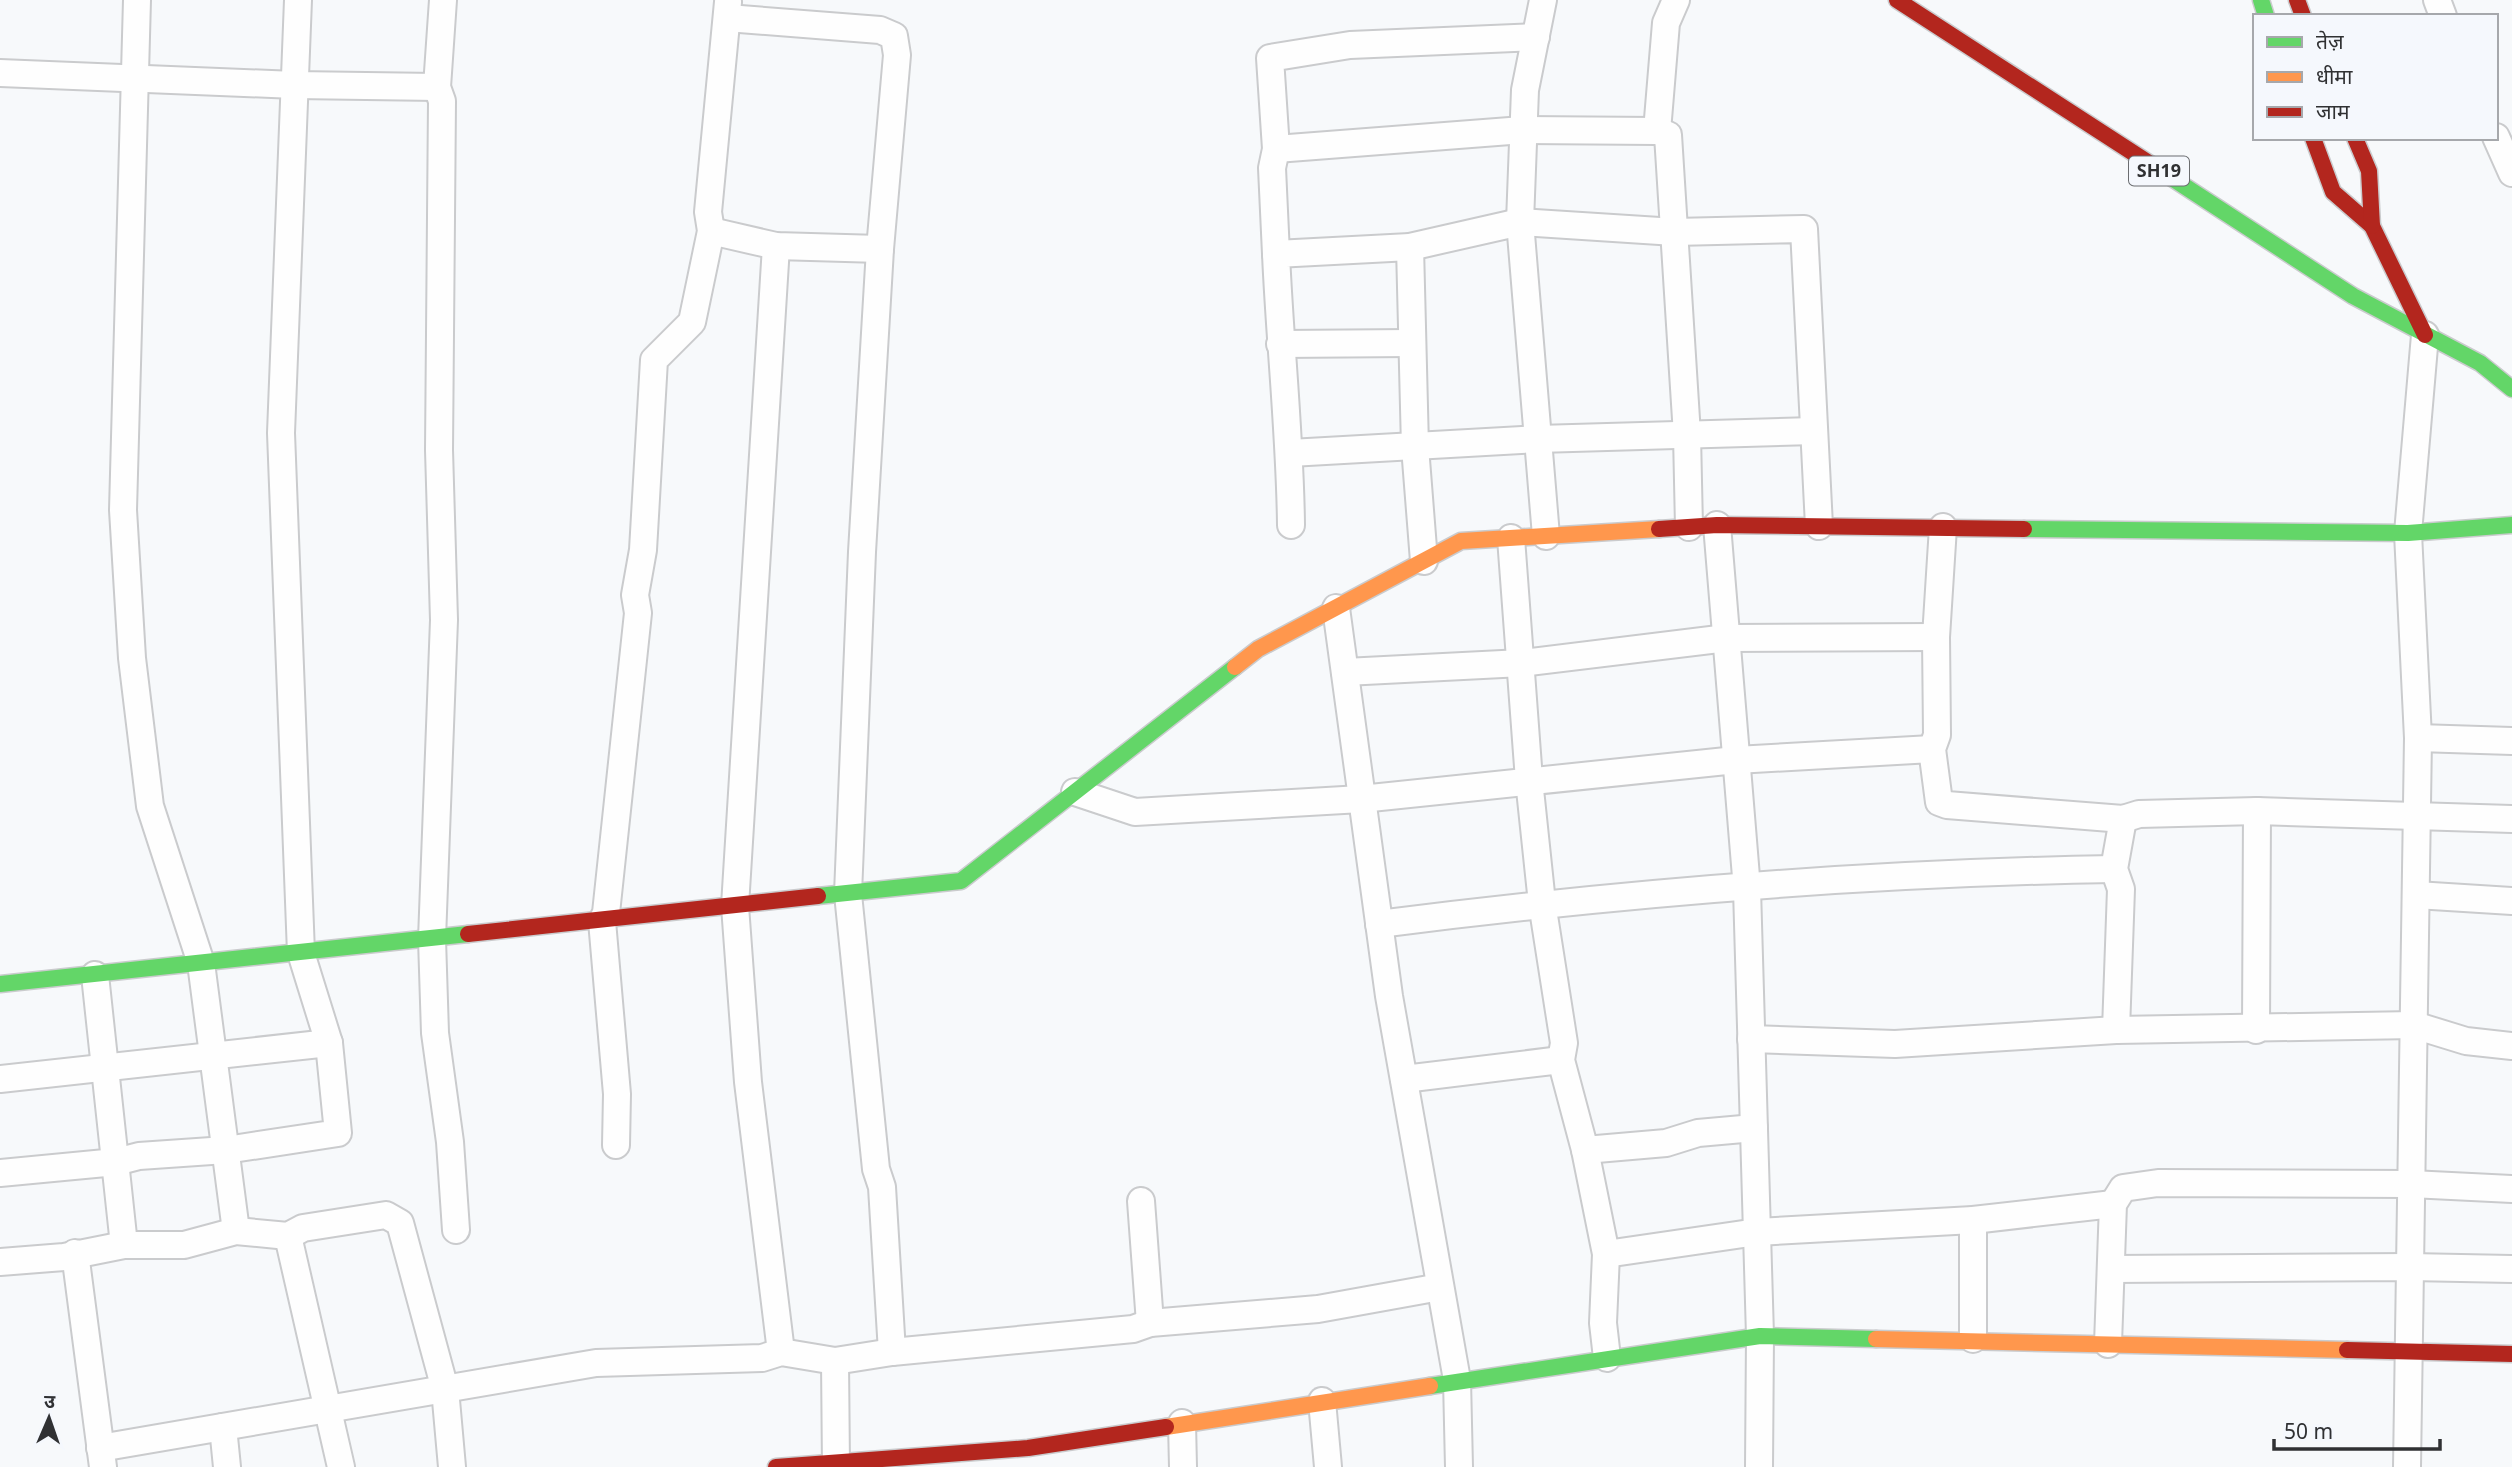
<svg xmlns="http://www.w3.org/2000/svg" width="2512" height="1467" viewBox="0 0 2512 1467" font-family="'Noto Sans','Noto Sans Devanagari',sans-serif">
<rect width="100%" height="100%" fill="#f7f9fb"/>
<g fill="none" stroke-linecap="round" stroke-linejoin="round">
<defs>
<g id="street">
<polyline points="137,0 123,510 132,658 150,806 201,963 236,1231"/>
<polyline points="443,0 437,87 442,101 439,450 444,620 432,939 435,1033 450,1142 456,1230"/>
<polyline points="1543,0 1525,90 1520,222 1546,536"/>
<polyline points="2437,0 2443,16"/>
<polyline points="727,18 880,30 894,36 897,55 880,249 862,552 848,894 876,1169 882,1187 892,1352"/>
<polyline points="0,73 295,85 437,87"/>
<polyline points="1657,131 1666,23 1676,0"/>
<polyline points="2496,137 2512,173"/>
<polyline points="1276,149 1523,130 1657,131 1668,135 1687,435 1689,527"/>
<polyline points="711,231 776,246 880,249"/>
<polyline points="776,246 735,906 748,1082 781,1352"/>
<polyline points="1410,247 1415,447 1424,561"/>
<polyline points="1276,254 1272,168 1276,149 1270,58 1350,45 1536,37"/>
<polyline points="1280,344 1412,343"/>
<polyline points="1290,453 1538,439 1814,431"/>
<path d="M1291 525C1290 434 1280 345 1276 254L1410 247 1520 222 1675 232 1804 229 1819 526"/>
<polyline points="1717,525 1747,889 1760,1336 1759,1467"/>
<polyline points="1943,527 1936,637 1937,735 1932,749 1939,802 1947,805 2123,819 2139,814 2257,811 2512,819"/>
<polyline points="1511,538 1529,780 1542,903 1564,1043 1561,1060 1585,1150 1606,1254 1603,1323 1607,1358"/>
<polyline points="1336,608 1389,996 1457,1380 1459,1467"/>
<polyline points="1345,672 1522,663 1727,638 1936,637"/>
<polyline points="2418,738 2512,741"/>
<polyline points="1075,792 1135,812 1361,799 1736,760 1932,749"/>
<polyline points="2416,895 2512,901"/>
<path d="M1379 924C1622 893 1869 873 2114 869"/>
<polyline points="95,975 124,1245"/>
<polyline points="2116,1030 2121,889 2114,869 2123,819"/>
<polyline points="2256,1030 2257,811"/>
<polyline points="1751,1039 1895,1044 2116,1030 2414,1025 2466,1041 2512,1046"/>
<polyline points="0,1079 329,1043"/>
<polyline points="1404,1079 1561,1060"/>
<polyline points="616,1145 617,1094 602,921 606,913 638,613 635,595 643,550 654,360 692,322 711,231 708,212 728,2"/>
<polyline points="1585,1150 1666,1143 1698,1133 1754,1128"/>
<polyline points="0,1173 116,1162 139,1156 226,1150 338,1133 329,1043 301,953 281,433 298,0"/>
<polyline points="1141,1201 1150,1323"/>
<polyline points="288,1236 341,1467"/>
<polyline points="75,1253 103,1467"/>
<polyline points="1606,1254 1757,1232 1973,1220 2113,1204"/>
<polyline points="0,1262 64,1257 124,1245 184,1245 236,1231 288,1236 303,1228 386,1215 400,1223 445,1389 452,1467"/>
<polyline points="2113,1269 2410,1267 2512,1269"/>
<polyline points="1973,1339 1973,1220"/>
<polyline points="2108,1344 2113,1204 2123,1188 2158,1183 2411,1184 2512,1189"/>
<polyline points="835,1361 836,1467"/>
<polyline points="1322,1401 1328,1467"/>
<polyline points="1182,1423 1183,1467"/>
<polyline points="223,1427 227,1467"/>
<polyline points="100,1448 596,1363 762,1358 781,1352 835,1361 892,1352 1133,1329 1150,1323 1318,1309 1440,1287"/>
<polyline points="2407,1467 2418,738 2408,533 2425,335"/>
</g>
<g id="fast">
<polyline points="2261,0 2266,16"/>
<polyline points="2155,167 2353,296 2480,363 2512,389"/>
<polyline points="2024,529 2408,533 2512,525"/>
<polyline points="818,896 961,881 1235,667"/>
<polyline points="0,984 468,934"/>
<polyline points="1430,1386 1760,1336 1876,1339"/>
</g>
<g id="slow">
<polyline points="1235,667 1258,649 1461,541 1659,529"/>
<polyline points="1876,1339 2347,1350"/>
<polyline points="1166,1427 1430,1386"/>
</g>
<g id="jam">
<polyline points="1897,0 2155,167"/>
<polyline points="2297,0 2303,16"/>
<polyline points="2313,138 2333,192 2372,226 2425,335"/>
<polyline points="2355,138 2369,171 2372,226"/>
<polyline points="1659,529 1717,525 2024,529"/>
<polyline points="468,934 818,896"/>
<polyline points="2347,1350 2512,1354"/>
<polyline points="776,1467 1028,1448 1166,1427"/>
</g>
</defs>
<use href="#street" stroke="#cacbcd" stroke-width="30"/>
<use href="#fast" stroke="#cacbcd" stroke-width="19"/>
<use href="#slow" stroke="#cacbcd" stroke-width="19"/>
<use href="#jam" stroke="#cacbcd" stroke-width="19"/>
<use href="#street" stroke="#fefefe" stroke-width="26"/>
<use href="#fast" stroke="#63d668" stroke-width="16"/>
<use href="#slow" stroke="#ff974d" stroke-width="16"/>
<use href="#jam" stroke="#b3261e" stroke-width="16"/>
</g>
<g text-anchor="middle" stroke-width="7" stroke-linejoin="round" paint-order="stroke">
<rect fill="#f5f8fd" stroke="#6b6d70" stroke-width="2" x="2129" y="156.5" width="60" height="29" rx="5"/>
<g font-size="18" font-weight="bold" fill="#303133">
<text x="2159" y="177">SH19</text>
</g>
</g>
<rect x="2253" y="14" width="245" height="126" fill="#f5f8fd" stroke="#a6a8ac" stroke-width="2"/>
<rect x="2267" y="37" width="35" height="10" fill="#63d668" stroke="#a6a8ac" stroke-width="2"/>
<text x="2316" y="49" font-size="21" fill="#303133">तेज़</text>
<rect x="2267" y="72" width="35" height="10" fill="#ff974d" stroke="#a6a8ac" stroke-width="2"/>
<text x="2316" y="84" font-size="21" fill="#303133">धीमा</text>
<rect x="2267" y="107" width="35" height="10" fill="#b3261e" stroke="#a6a8ac" stroke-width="2"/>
<text x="2316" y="119" font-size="21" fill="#303133">जाम</text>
<g transform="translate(49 1418) rotate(2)" stroke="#f5f8fd" stroke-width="5" paint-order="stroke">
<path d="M0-5L12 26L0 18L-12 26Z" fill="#303133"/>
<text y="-10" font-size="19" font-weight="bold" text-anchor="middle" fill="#303133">उ</text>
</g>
<path d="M2274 1439v10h166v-10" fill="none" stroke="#303133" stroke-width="3.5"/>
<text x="2284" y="1439" font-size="21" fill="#303133" stroke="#f5f8fd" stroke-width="5" paint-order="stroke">50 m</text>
</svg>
